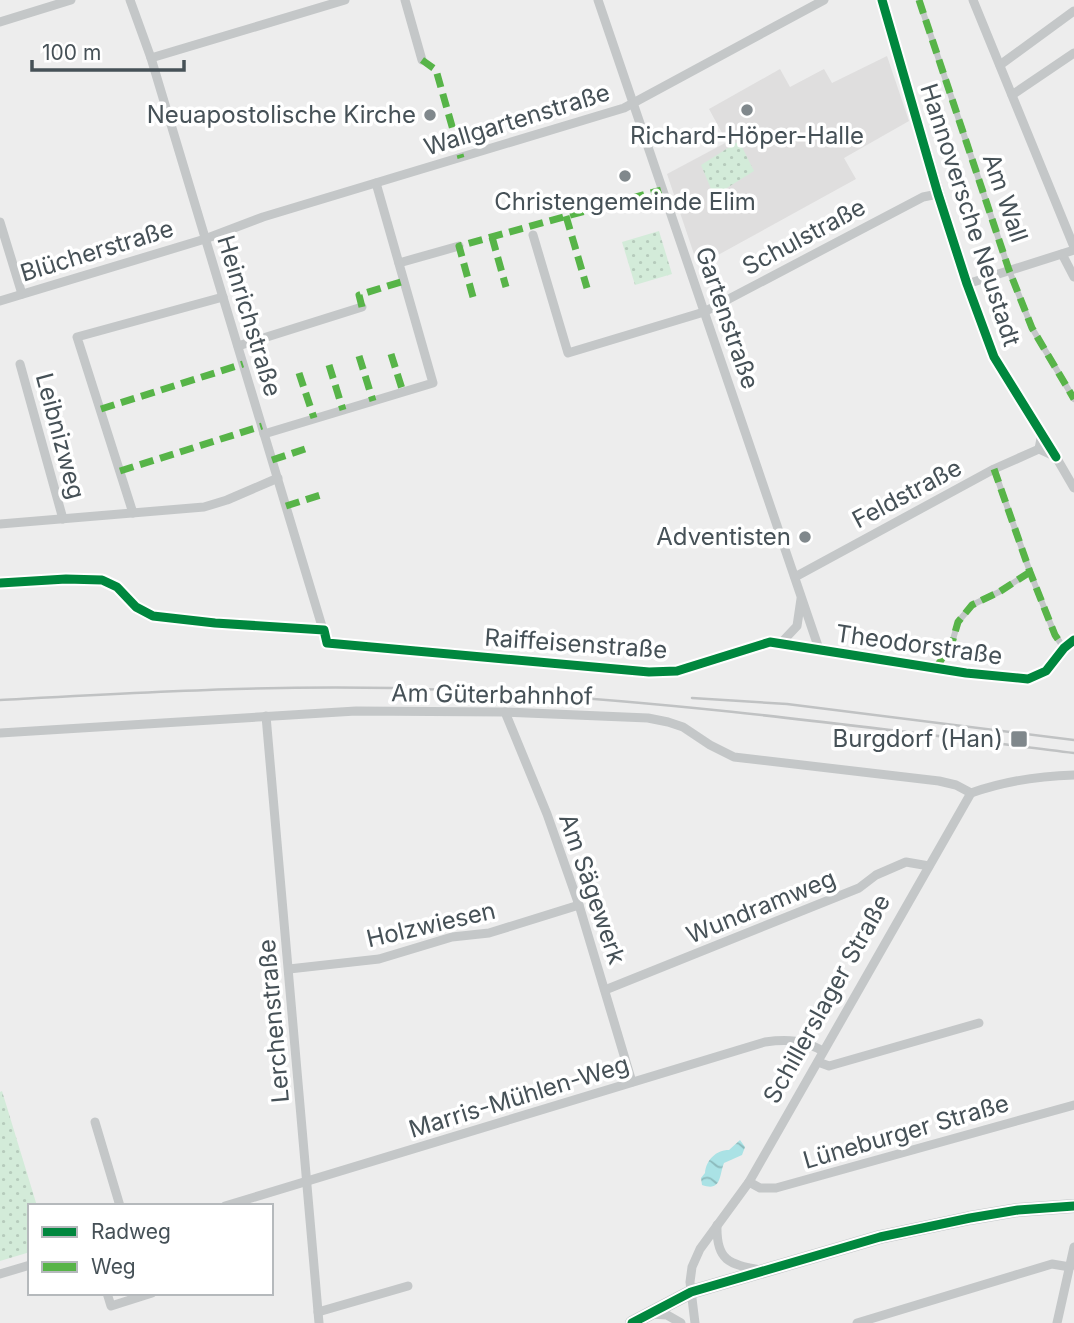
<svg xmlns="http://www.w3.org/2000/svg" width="1074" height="1323" viewBox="0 0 1074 1323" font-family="Inter,sans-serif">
<defs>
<pattern id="park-dots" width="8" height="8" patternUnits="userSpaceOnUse" patternTransform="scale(1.75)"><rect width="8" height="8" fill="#d3ebd9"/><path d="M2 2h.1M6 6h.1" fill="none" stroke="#b6cbbc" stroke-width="1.8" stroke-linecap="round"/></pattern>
<pattern id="water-waves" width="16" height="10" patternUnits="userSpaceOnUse" patternTransform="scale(1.75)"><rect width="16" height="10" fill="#aae2e5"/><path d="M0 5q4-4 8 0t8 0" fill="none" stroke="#8cbabc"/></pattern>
</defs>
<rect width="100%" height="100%" fill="#ededed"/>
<polygon fill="#dfdede" points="887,56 909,121 844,158 856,179 698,266 667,174 727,142 709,109 780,69 790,87 824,69 832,83"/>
<g fill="url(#park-dots)">
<polygon points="739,141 754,171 714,196 701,165"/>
<polygon points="659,231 672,274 635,285 622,242"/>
<polygon points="2,1091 37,1206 30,1206 30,1252 0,1261 0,1092"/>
</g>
<path fill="url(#water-waves)" d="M740 1140 745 1147 742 1155 724 1163C719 1175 722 1192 702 1185L701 1178 705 1173C706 1160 716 1150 729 1150Z"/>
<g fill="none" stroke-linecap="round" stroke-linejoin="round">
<g stroke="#c4c7c8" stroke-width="6">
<polyline points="919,0 1009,270 1032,328 1074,399"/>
<polyline points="994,469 1030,572 1055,635 1064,648"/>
<polyline points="936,668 952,643 958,622 972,605 999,592 1030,572"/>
</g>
<g stroke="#c4c7c8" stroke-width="9">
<polyline points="130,0 151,58 327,643 665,672 677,671 770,642 966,673 1028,679 1046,671 1064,648 1074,640"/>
<polyline points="405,0 422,60"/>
<polyline points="598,0 819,649"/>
<polyline points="882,0 967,284 994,357 1042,433 1039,449"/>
<polyline points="973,0 1074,247"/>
<polyline points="0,22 71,0"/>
<polyline points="151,58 345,0"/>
<polyline points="1000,65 1074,11"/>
<polyline points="1012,95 1074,53"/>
<polyline points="0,222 22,294"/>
<polyline points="533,235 568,353 704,312 923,197 938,194"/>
<polyline points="1062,254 1074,277"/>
<polyline points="399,263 459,246"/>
<polyline points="967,284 1074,250"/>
<polyline points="0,301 205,239 263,217 624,108 824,0"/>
<polyline points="238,346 362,307"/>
<polyline points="20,364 63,519"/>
<polyline points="264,434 433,383 376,183"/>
<polyline points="1039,449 1056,457 1074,488"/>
<polyline points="133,513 77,337 223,297"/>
<polyline points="0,524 204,507 227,500 278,478"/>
<polyline points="795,577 994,469 1039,449"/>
<polyline points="781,643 797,626 801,599"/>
<polyline points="505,712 547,814 579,905 632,1082"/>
<polyline points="266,716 319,1323"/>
<polyline points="0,733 356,711 505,712 648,718 668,722 683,727 710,745 734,757 939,781 956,785 971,793"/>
<path d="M971 793C1005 781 1038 776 1074 775"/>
<polyline points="289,969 379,959 452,937 489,933 579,905"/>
<polyline points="605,990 859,888 876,875 906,862 929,866"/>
<polyline points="818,1062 829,1066 979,1023"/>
<polyline points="95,1122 120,1206"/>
<polyline points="749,1182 760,1188 776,1188 1074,1105"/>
<path d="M225 1206 765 1042C788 1039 803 1040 823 1051"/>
<path d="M717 1225C716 1261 729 1264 760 1270"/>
<polyline points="0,1274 30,1265"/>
<polyline points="107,1293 111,1306 152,1293"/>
<polyline points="318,1312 408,1286"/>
<polyline points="651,1314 667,1315 681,1323"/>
<polyline points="695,1323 690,1282 692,1267 700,1249 749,1182 971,793"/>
<polyline points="857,1323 1052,1264 1070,1267"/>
<polyline points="1057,1323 1074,1247"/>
</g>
<polyline stroke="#c2c6c8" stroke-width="14" points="632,1323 691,1292 880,1237 970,1218 1018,1210 1074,1206"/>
<g stroke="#c0c2c3" stroke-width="2.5">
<polyline points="692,698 787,704 1074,740"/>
<path d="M0 700C149 692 300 683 449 690 659 699 866 727 1074 753"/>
</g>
<g stroke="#57b448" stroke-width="7" stroke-dasharray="14 7" stroke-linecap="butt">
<polyline points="919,0 1009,270 1032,328 1074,399"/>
<polyline points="422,60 436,70 461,158"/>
<polyline points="566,216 587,288"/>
<polyline points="492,237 506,287"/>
<polyline points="473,297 459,246 661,190"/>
<polyline points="362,307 359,295 404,281"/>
<polyline points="391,354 403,392"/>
<polyline points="359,356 373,401"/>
<polyline points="329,365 343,410"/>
<polyline points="299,373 314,418"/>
<polyline points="101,409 243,364"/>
<polyline points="272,460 305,449"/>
<polyline points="994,469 1030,572 1055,635 1064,648"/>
<polyline points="120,471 262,426"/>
<polyline points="286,506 324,494"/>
<polyline points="936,668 952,643 958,622 972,605 999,592 1030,572"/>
</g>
<defs>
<g id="cycleway">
<polyline points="882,0 938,194 967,284 994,357 1056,457"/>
<polyline points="0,583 66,579 102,580 117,587 136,607 153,616 215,623 324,630 327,643 649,672 677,671 770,642 966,673 1028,679 1046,671 1064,648 1074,640"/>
<polyline points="632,1323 691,1292 880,1237 970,1218 1018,1210 1074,1206"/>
</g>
</defs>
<use href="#cycleway" stroke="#fff" stroke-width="13"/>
<use href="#cycleway" stroke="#00873e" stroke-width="9"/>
</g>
<g fill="#80888c" stroke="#fff" stroke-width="2.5">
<circle cx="747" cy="110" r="7"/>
<circle cx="430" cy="115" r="7"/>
<circle cx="625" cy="176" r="7"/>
<circle cx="805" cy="537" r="7"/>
<rect x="1010" y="730" width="18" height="18" rx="3.5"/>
</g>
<g text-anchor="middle" stroke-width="7" stroke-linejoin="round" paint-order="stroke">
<g font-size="24" fill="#465157" stroke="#fff" text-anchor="end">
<text x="416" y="123">Neuapostolische Kirche</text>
<text x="747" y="144" text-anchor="middle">Richard-Höper-Halle</text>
<text x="625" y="210" text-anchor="middle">Christengemeinde Elim</text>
<text x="791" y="545">Adventisten</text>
<text x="1003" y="747">Burgdorf (Han)</text>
</g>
<g font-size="24" fill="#465157" stroke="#fff">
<text transform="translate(517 120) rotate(-17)" y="8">Wallgartenstraße</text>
<text transform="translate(1005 198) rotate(71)" y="8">Am Wall</text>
<text transform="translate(970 215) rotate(72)" y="8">Hannoversche Neustadt</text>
<text transform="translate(804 237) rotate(-28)" y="8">Schulstraße</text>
<text transform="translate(97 251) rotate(-17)" y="8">Blücherstraße</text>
<text transform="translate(249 316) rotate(73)" y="8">Heinrichstraße</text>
<text transform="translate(727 318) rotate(71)" y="8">Gartenstraße</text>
<text transform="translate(60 436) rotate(75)" y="8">Leibnizweg</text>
<text transform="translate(907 494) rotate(-28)" y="8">Feldstraße</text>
<text transform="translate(576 644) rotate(4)" y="8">Raiffeisenstraße</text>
<text transform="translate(919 645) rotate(8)" y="8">Theodorstraße</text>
<text transform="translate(492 695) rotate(1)" y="8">Am Güterbahnhof</text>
<text transform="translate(592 889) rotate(71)" y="8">Am Sägewerk</text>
<text transform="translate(761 907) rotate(-22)" y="8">Wundramweg</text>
<text transform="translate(431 925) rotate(-13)" y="8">Holzwiesen</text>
<text transform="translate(827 999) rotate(-61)" y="8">Schillerslager Straße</text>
<text transform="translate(274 1021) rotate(-95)" y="8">Lerchenstraße</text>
<text transform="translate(519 1097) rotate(-17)" y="8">Marris-Mühlen-Weg</text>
<text transform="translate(906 1132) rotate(-16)" y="8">Lüneburger Straße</text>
</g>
</g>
<rect x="28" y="1204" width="245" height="91" fill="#ffffff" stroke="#b5b9bc" stroke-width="2"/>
<rect x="42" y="1227" width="35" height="10" fill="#00873e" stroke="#b5b9bc" stroke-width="2"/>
<text x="91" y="1239" font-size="21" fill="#465157">Radweg</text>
<rect x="42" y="1262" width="35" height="10" fill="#57b448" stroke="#b5b9bc" stroke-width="2"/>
<text x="91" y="1274" font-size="21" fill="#465157">Weg</text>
<path d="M32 60v10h152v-10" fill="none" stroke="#465157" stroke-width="3.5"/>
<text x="42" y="60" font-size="21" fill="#465157" stroke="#ffffff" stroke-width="5" paint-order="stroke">100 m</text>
</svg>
